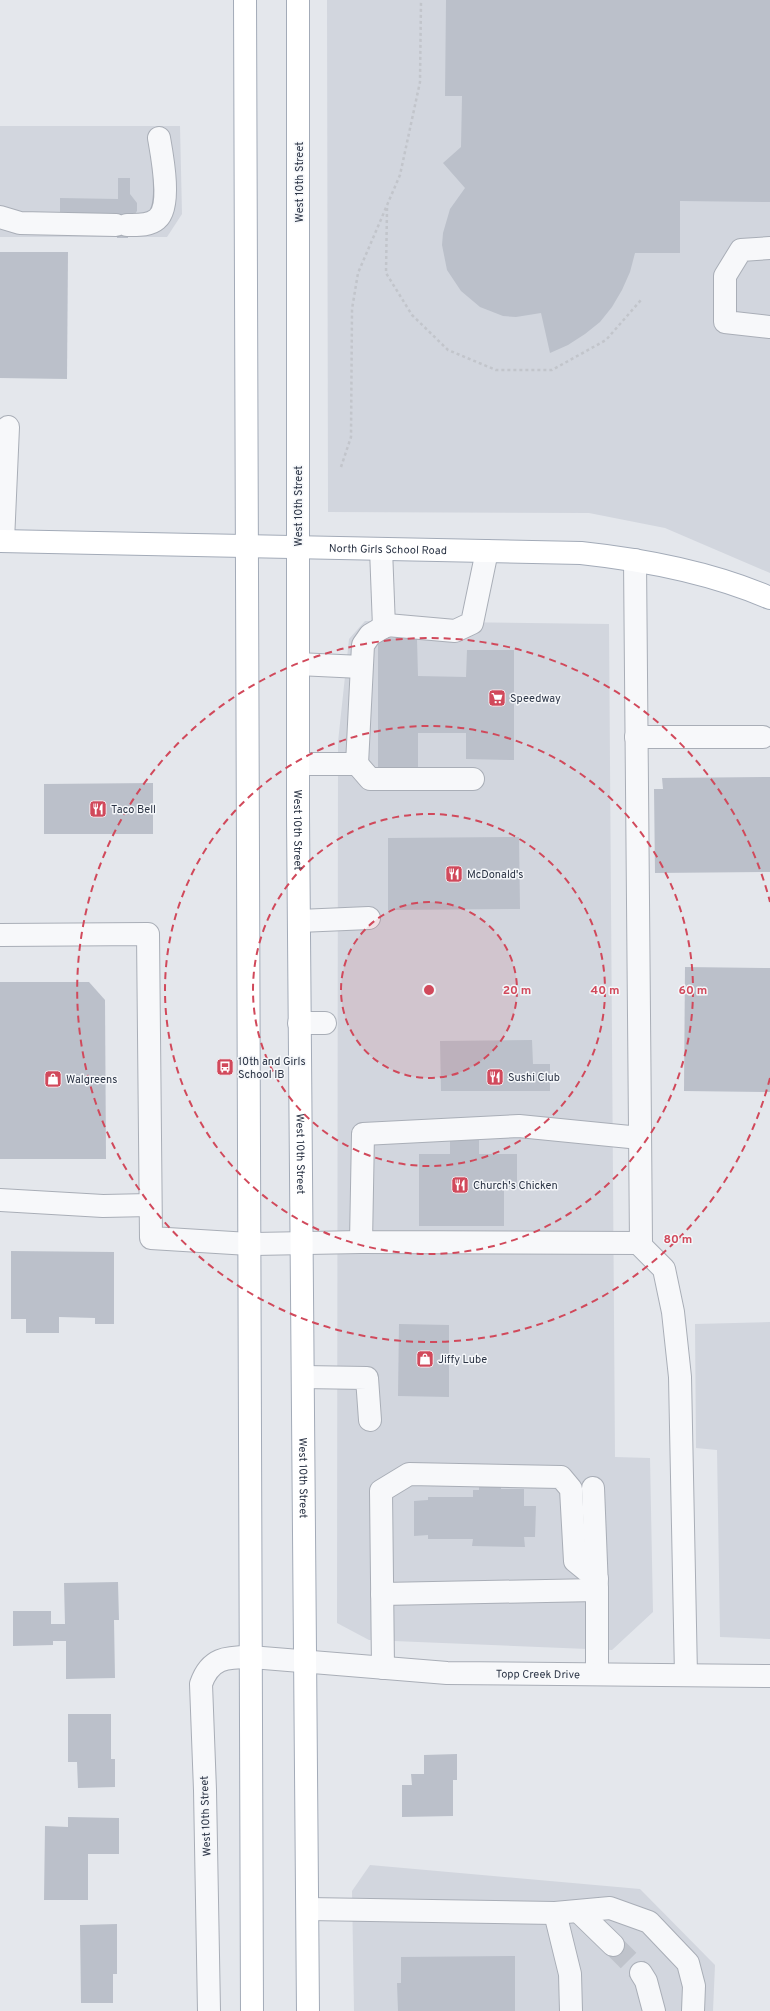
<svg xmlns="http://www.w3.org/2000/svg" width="770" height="2011" viewBox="0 0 770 2011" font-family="Overpass,sans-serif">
<rect width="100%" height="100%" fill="#e4e7ec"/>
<g fill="#d2d6de">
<polygon points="327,0 770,0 770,573 665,528 589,513 328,512"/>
<polygon points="0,126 180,126 182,214 167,237 0,237"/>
<polygon points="365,621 609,624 615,1457 650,1458 653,1612 612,1650 369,1640 337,1623 338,742 349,639"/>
<polygon points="770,1322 770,1639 720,1637 717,1450 696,1448 695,1324"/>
<polygon points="370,1865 640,1889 715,1965 713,2011 354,2011 352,1891"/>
</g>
<g fill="#bbc0ca">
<polygon points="446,0 770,0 770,202 680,201 680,253 635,253 630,272 622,290 612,307 600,322 585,334 568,345 550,353 541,313 516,317 503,316 480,307 461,291 447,270 442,245 443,233 450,209 465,188 443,163 461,147 462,96 445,96"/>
<polygon points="118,178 130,178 130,194 137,203 137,211 128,223 128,238 117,238 116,216 60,216 60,198 118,199"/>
<polygon points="0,252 68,252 67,379 0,378"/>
<polygon points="378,638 417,639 418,676 466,677 467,650 514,650 514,760 466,759 466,733 418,733 418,771 378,771"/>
<polygon points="770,777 770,872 655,873 654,789 663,789 662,778"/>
<polygon points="153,783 153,834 44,834 44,784"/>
<polygon points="519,837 520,909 388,910 388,838"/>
<polygon points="685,967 770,968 770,1092 684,1091"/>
<polygon points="0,982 89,982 105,1000 106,1159 0,1159"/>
<polygon points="532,1040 533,1064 550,1064 550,1091 441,1091 440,1041"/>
<polygon points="450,1133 479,1133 479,1154 517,1154 517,1187 504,1187 504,1226 419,1226 419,1154 450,1154"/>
<polygon points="11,1251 114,1252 114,1324 95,1324 95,1318 59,1317 59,1333 26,1333 26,1319 11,1319"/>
<polygon points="399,1324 449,1325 449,1397 398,1396"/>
<polygon points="479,1485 501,1485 501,1489 524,1489 524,1506 536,1506 535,1537 524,1537 525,1547 472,1546 473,1539 428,1539 428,1535 414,1536 414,1501 428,1500 428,1497 473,1497 473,1490 479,1490"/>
<polygon points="118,1582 119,1620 114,1620 115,1678 66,1679 66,1641 53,1641 53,1645 13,1646 13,1611 51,1611 51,1624 65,1624 64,1583"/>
<polygon points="68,1714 111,1714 111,1759 115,1759 115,1787 78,1788 77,1762 68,1762"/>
<polygon points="457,1754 457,1780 453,1780 453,1816 402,1817 402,1785 412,1785 411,1774 424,1774 424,1755"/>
<polygon points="68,1817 119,1818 119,1854 88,1854 88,1900 44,1900 45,1826 68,1827"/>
<polygon points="117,1924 117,1974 113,1974 113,2003 81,2003 80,1925"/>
<polygon points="515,1956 515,2011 398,2011 397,1983 401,1983 401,1957"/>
</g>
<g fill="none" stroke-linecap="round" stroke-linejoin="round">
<polyline stroke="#bfc3cb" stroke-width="22" stroke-dasharray="22 11" stroke-linecap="butt" points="613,1945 641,1973"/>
<defs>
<g id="minor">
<polyline points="0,217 20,223 116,225"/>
<path d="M127 225C137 225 149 226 157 219 172 207 162 155 159 138"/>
<polyline points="770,248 741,250 725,276 725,322 770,327"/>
<polyline points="3,541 8,427"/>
<polyline points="381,549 384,627"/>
<polyline points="635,560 641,1243 641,1246 664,1269 673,1312 680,1377 686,1675"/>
<polyline points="298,664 361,667"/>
<polyline points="636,737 763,737"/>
<polyline points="299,764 357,764 370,779 473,779"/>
<polyline points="357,764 363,645 370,635 387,625 455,631 472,623 487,551"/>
<polyline points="299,921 369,918"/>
<polyline points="0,935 148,934 151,1238 249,1244 361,1242"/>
<polyline points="299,1023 325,1023"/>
<polyline points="640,1138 519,1126 363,1134 361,1242 641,1243"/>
<polyline points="0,1200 103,1206 150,1205"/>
<polyline points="303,1377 367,1378 370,1420"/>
<polyline points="593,1488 597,1588"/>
<polyline points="382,1594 597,1590 597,1674"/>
<polyline points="383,1668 381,1491 409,1474 561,1477 571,1489 575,1561 597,1579"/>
<polyline points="308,1909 555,1913 610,1908 649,1922 688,1963 694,1986 693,2011"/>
<polyline points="579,1912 613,1945"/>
<polyline points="555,1913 570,1974 571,2011"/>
<polyline points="641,1973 646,1981 654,2011"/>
<path id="s1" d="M209 2011 205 1790 201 1684C210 1658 226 1657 250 1657L447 1673 770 1676"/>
</g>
<g id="major">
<polyline points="245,0 252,2011"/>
<path id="s2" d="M298 0V816L308 2011"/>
<path id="s3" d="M0 541 581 553C646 560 710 572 770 598"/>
</g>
</defs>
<use href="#minor" stroke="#a9aeb7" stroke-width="24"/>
<use href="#major" stroke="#a3abb8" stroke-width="24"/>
<g stroke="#c2c5cb" stroke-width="2.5" stroke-dasharray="3 3" stroke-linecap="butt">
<polyline points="387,208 386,273 412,315 448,350 496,370 552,370 606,340 641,300"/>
<polyline points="341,467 351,437 352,309 358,273 400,175 420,82 421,0"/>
</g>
<use href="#minor" stroke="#f7f8fa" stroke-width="22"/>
<use href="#major" stroke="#fff" stroke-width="22"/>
</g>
<circle cx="429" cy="990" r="88" fill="#d1495b" fill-opacity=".12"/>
<g fill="none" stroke="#d1495b" stroke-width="2" stroke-dasharray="7 5">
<circle cx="429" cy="990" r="88"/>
<circle cx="429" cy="990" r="176"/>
<circle cx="429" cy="990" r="264"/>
<path d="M770 1078A352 352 0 1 1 770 902"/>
</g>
<defs>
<symbol id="supermarket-square" viewBox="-11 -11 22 22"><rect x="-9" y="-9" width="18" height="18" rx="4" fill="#d1495b" stroke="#f4f6f9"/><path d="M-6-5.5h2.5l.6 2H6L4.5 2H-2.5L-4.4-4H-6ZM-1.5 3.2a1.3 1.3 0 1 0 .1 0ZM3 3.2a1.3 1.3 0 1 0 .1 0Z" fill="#fff"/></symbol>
<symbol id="restaurant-square" viewBox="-11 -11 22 22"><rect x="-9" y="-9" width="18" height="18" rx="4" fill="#d1495b" stroke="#f4f6f9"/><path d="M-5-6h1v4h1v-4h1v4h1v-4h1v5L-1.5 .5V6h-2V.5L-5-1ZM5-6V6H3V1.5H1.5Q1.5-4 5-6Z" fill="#fff"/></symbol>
<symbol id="bus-square" viewBox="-11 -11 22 22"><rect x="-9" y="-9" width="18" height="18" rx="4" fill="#d1495b" stroke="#f4f6f9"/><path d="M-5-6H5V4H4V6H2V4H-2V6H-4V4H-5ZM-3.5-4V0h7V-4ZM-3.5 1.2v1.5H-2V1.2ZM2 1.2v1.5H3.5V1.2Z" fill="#fff"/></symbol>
<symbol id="shop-square" viewBox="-11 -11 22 22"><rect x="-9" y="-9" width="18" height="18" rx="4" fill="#d1495b" stroke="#f4f6f9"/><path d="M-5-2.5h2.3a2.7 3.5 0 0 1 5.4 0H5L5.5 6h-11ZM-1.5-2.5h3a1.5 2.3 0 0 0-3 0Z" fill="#fff"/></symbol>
</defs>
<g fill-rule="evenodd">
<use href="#supermarket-square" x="487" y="688" width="20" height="20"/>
<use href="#restaurant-square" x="88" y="799" width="20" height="20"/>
<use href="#restaurant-square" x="444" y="864" width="20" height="20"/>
<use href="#bus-square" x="215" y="1057" width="20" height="20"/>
<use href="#restaurant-square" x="485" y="1067" width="20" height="20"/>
<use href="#shop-square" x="43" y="1069" width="20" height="20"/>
<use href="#restaurant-square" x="450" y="1175" width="20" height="20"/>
<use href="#shop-square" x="415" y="1349" width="20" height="20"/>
</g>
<g text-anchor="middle" stroke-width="3" stroke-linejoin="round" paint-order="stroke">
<g font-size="11" fill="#2b3445" stroke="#f4f6f9">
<text transform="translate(299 182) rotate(-90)" y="4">West 10th Street</text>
<text transform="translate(298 506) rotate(-90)" y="4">West 10th Street</text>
<text dy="4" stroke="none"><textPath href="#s3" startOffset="388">North Girls School Road</textPath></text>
<text dy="4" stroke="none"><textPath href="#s2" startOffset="830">West 10th Street</textPath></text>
<text dy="4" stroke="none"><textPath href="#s2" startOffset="1154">West 10th Street</textPath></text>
<text dy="4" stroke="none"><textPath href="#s2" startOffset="1478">West 10th Street</textPath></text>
<text dy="4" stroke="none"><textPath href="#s1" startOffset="677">Topp Creek Drive</textPath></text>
<text transform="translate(205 1816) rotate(-92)" y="4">West 10th Street</text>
</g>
<g font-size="11" fill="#2b3445" stroke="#f4f6f9" text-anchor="start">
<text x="510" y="702">Speedway</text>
<text x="111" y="813">Taco Bell</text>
<text x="467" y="878">McDonald's</text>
<text x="238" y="1065">10th and Girls<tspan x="238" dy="13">School IB</tspan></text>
<text x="508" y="1081">Sushi Club</text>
<text x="66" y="1083">Walgreens</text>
<text x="473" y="1189">Church's Chicken</text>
<text x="438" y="1363">Jiffy Lube</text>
</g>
</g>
<circle cx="429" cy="990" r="6" fill="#d1495b" stroke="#f4f6f9" stroke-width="2"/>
<g font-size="12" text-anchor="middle" font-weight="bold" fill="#d1495b" stroke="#f4f6f9" stroke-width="3" stroke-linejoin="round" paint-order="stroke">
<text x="517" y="994">20 m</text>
<text x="605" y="994">40 m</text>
<text x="693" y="994">60 m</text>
<text x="678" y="1243">80 m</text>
</g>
</svg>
